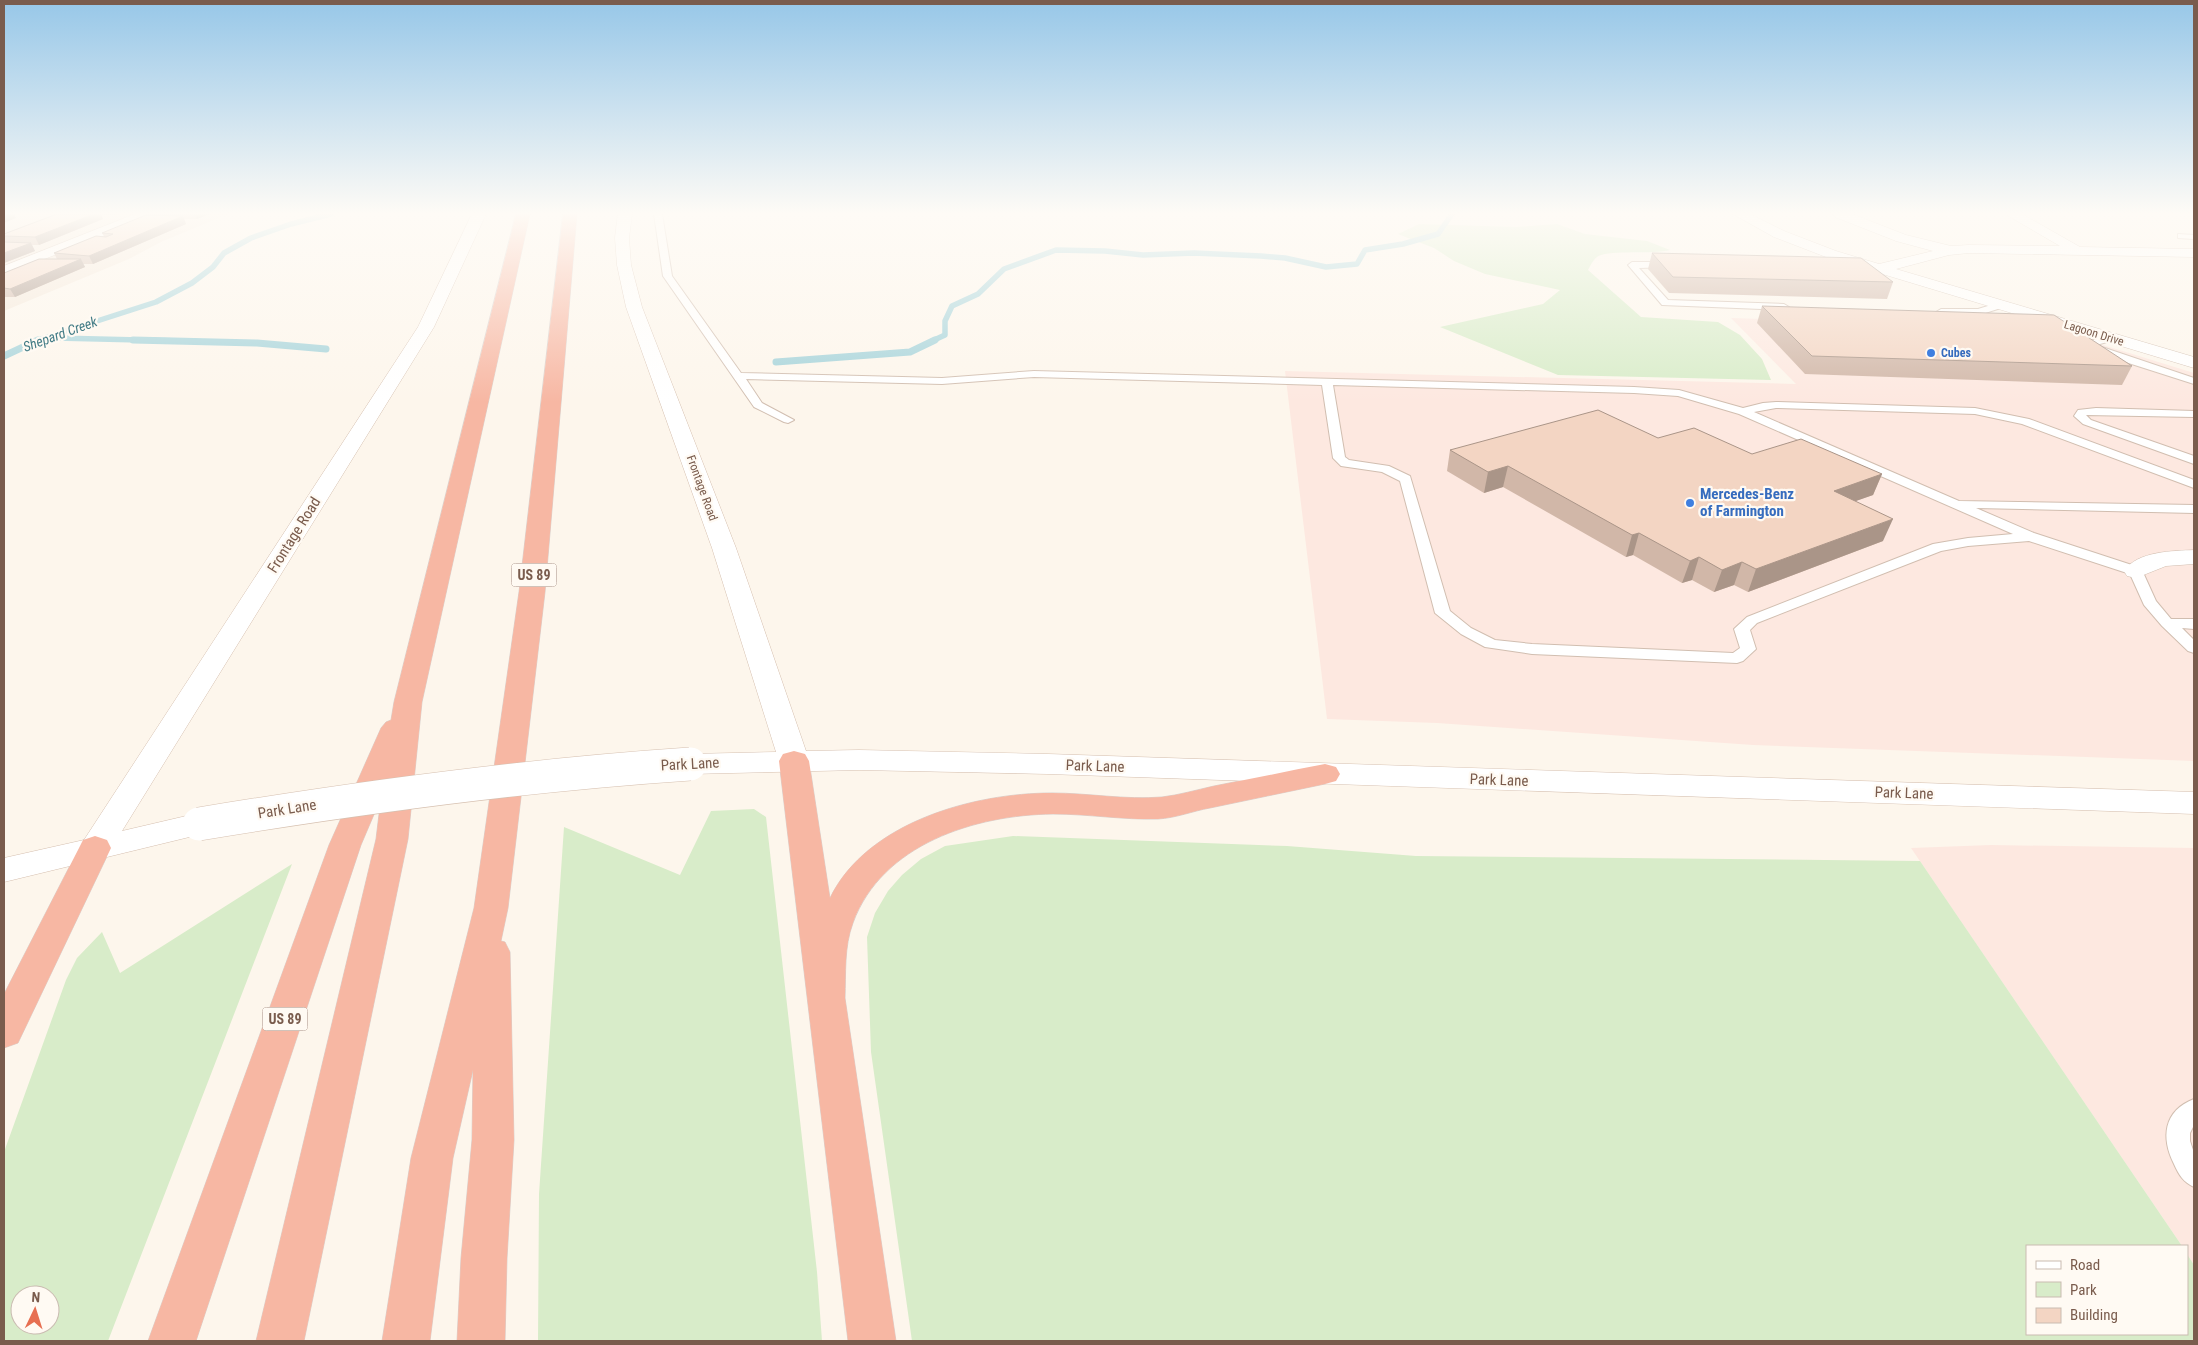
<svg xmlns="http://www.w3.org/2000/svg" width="2198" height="1345" viewBox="0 0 2198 1345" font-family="'Roboto Condensed',sans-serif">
<rect width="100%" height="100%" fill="#fdf6ec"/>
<polygon fill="#f5e8da" points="4,214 228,214 161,242 129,259 4,311"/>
<g fill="#fde8e0">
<polygon points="1731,318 2048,328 2194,373 2194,761 1753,745 1437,723 1327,719 1285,371 1796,384"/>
<polygon points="1991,845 2194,848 2194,1265 2187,1254 2187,1246 2182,1246 1911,848"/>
</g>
<g fill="#d8ecc9" fill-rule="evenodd">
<path d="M1419 224 1516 227 1557 224 1585 234 1647 241 1670 250C1651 255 1608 249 1597 257 1593 260 1590 266 1588 270L1641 317 1718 322 1740 335 1762 359 1771 380 1558 375 1440 327 1543 304 1560 290 1485 274 1454 261 1434 248 1398 234Z"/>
<polygon points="754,809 766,817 817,1272 822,1341 538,1341 539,1194 564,827 680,875 711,811"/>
<polygon points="1013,836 1287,846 1416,856 1920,861 2182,1246 2027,1246 2027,1334 2187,1334 2187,1254 2194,1265 2194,1341 912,1341 871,1052 867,937 875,913 888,891 902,875 921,859 945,846"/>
<path d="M292 864 108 1341H4V1152L66 980 77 958 102 932 120 973ZM20 1295H50V1325H20Z"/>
</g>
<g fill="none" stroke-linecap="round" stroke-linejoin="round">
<g stroke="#a5d3da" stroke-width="5.5">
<polyline points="56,338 183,341"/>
<polyline points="35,341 156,302 192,283 213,267 224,253 251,238 291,224 331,214"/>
<polyline points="932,341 945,335 945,321 952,306 978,294 1004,269 1056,250 1105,251 1143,255 1194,253 1261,256 1285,258 1326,267 1357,264 1365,250 1403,244 1438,234 1452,214"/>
</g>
<g stroke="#a5d3da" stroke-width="7">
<polyline points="133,340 257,343 326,349"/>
<polyline points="4,356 38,340"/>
<polyline points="776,362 910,352 935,340"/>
</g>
<defs>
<g id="service">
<path d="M654 214H662L672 276 741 373 942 378 1034 371 1634 387 1679 390 1743 408 1763 403 1776 402 1975 408 2029 419 2194 480V488L2022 424 1975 414 1776 408 1754 412 1959 501 2194 505V513L1976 508 2034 533 2141 568 2156 601 2171 619H2194V629L2182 628 2194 640V653L2188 651 2162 626 2144 605 2130 574 2029 541 1968 546 1941 551 1757 623 1750 630 1756 649 1743 661 1737 663 1532 654 1485 647 1461 634 1435 613 1400 481 1382 472 1341 466 1333 458 1322 385 1034 377 942 384 746 379 762 403 794 420 788 423 784 422 754 407 663 276ZM1333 385 1634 393 1678 396 1739 414 2013 534 1968 538 1933 544 1747 617 1734 629 1740 648 1733 653 1532 644 1495 640 1471 628 1450 611 1410 476 1389 466 1349 460 1345 457Z"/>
<polygon points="2178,234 2194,235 2194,239 2178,238"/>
<polygon points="1670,262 1673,263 1673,267 1639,268 1668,300 1784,304 1789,307 1784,310 1662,305 1628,265 1632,262"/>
<polygon points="2001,302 2006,305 2004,307 1979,315 1941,315 1936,312 1941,309 1978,309"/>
<polygon points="2111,335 2115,336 2115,340 2096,345 2194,378 2194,384 2091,351 2081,345 2082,343"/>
<polygon points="2096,408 2194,411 2194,417 2086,415 2091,420 2194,456 2194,464 2083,424 2074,416 2078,410"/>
<path d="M2194 1099V1125L2190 1133V1141L2194 1153V1187C2183 1182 2179 1175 2174 1164 2161 1138 2163 1111 2194 1099Z"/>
</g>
<g id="minor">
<polygon points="135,214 153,214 151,217 4,275 4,266"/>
<polygon points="1733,214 1750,214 1784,231 1836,251 1879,264 1933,251 1896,241 1835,217 1833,214 1852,214 1906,235 1951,246 1969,245 2060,246 2005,214 2022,214 2080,247 2194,249 2194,257 1969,253 1949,255 1896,269 2194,357 2194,368 1826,257 1774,237"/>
<path d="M2194 550V564L2166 566 2136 578 2127 576 2124 571C2137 551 2173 551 2194 550Z"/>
</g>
<g id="secondary">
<polygon points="472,214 486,214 434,327 122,831 199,813 210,816 215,824 210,832 4,882 4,858 84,840 418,327"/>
<polygon points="618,214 632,214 629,238 631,265 642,307 736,548 806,751 859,750 1048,754 2194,792 2194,814 1048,774 859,770 690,774 679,771 675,764 679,757 690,754 776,752 712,548 626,307 617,265 615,238"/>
</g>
<g id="motorway">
<polygon points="516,214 530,214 422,702 408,839 304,1341 256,1341 376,839 381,798 361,845 196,1341 148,1341 329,845 381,728 386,722 391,720 394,702"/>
<polygon points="563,214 577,214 545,592 508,908 501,941 505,942 510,952 514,1140 507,1258 505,1341 457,1341 461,1258 472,1140 473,1070 453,1158 430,1341 382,1341 411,1158 474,908 519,592"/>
<path d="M794 751 805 754 809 761 830 898C867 822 974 793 1052 793 1088 793 1125 800 1162 797 1179 795 1196 790 1214 786 1251 779 1288 771 1325 764L1336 767 1340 774 1336 781 1325 784C1287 792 1248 800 1210 808 1193 811 1176 818 1158 819 1123 820 1088 814 1053 814 975 815 882 844 853 923 844 947 846 973 845 998L896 1341H848L779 761 783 754Z"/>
<polygon points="95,836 107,840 111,848 18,1043 4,1048 4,994 79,848 83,840"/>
</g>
</defs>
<use href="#service" stroke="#d1beb0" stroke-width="2"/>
<use href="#minor" stroke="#d1beb0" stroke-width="1"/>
<use href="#secondary" stroke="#d6c0b0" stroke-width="1"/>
<use href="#motorway" stroke="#dad1cd" stroke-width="1"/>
<use href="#service" fill="#fff" fill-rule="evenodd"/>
<use href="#minor" fill="#fff" fill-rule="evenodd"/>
<use href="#secondary" fill="#fff" fill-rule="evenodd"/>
<use href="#motorway" fill="#f7b7a3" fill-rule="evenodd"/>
<defs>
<path id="secondary-bridge" d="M199 824C362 797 525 775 690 764"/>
</defs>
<use href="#secondary-bridge" stroke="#d6c0b0" stroke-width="34" stroke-linecap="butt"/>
<use href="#secondary-bridge" stroke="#fff" stroke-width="33"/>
</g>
<g fill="#d1b7a8">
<polygon points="57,214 117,214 113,215 101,215 103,219 39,245 32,245 35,251 4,263 4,234"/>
<polygon points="159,214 209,214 197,219 184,219 186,224 93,264 83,264 85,267 15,297 4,297 4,273 57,259 54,253 104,236 102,233 160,215"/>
<polygon points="1652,253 1893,282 1887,299 1669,293 1648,269"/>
<polygon points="1762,306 2132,366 2122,385 1805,374 1757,323"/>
<polygon points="1658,438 1752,454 1882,474 1873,495 1855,501 1883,541 1748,592 1734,585 1714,592 1692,580 1682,583 1633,555 1626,557 1503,487 1484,493 1447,471 1450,450"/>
</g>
<g fill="#aa9588">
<polygon points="4,214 14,214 16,218 4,223"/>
<polygon points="94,214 101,214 103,219 39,245 35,237"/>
<polygon points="194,214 209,214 197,219"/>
<polygon points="183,216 186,224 93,264 89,256"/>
<polygon points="31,243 35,251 4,263 4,253"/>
<polygon points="81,259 85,267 15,297 10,289"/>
<polygon points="1508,466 1503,487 1484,493 1488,472"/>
<polygon points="1882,474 1873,495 1825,512 1834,491"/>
<polygon points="1893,519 1883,541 1748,592 1756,569"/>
<polygon points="1639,533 1633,555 1626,557 1632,535"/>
<polygon points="1699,557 1692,580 1682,583 1690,561"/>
<polygon points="1742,562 1734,585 1714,592 1722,570"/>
</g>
<g fill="#f3d5c3" stroke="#aa9588">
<polygon points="57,214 94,214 35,237 4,236 4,234"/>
<polygon points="146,215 183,216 89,256 54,253 96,236 106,237 113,234 102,233"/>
<polygon points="4,242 31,243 4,253"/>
<polygon points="1652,253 1861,258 1893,282 1673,277"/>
<polygon points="39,259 81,259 10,289 4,288 4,273"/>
<polygon points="1762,306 2054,315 2132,366 1812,356"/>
<polygon points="1598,410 1658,438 1694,428 1752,454 1801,439 1882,474 1834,491 1893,519 1756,569 1742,562 1722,570 1699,557 1690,561 1639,533 1632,535 1508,466 1488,472 1450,450"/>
</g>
<linearGradient id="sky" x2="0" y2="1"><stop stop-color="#97c7e8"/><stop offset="0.53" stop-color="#fefbf6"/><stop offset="1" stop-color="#fefbf6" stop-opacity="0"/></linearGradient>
<rect width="2198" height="402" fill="url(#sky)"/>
<g fill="#3f7fe0" stroke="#fffaf3" stroke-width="2">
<circle cx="1931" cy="353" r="5"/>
<circle cx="1690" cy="503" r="5"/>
</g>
<g text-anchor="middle" stroke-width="4.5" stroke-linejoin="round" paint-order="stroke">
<g font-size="12" fill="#7a5c4d" stroke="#fffaf3">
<text transform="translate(2094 333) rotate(17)" y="4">Lagoon Drive</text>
<text transform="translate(702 488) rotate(70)" y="4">Frontage Road</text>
</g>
<g font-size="12" font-weight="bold" fill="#366cbe" stroke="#fffaf3" text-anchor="start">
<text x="1941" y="357">Cubes</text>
</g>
<g font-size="14" font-style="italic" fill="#437c86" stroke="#fffaf3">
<text transform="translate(60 334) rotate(-20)" y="5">Shepard Creek</text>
</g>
<g fill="#fffaf3" stroke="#a28b7f" stroke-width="1">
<rect x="511.5" y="563.5" width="45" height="23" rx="4"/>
<rect x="262.5" y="1007.5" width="45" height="23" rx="4"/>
</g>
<g font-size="14" font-weight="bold" fill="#7a5c4d">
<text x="534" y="580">US 89</text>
<text x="285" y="1024">US 89</text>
</g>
<g font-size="15" font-weight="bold" fill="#366cbe" stroke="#fffaf3" text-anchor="start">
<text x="1700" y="499">Mercedes-Benz<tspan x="1700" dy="17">of Farmington</tspan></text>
</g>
<g font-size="15" fill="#7a5c4d" stroke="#fffaf3">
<text transform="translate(294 535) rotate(-58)" y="5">Frontage Road</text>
<text transform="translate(690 764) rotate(-3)" y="5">Park Lane</text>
<text transform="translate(1095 766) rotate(2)" y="5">Park Lane</text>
<text transform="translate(1499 780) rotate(2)" y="5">Park Lane</text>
<text transform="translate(1904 793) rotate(2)" y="5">Park Lane</text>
<text transform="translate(287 809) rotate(-9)" y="5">Park Lane</text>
</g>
</g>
<rect width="2198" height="1345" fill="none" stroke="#7a5c4d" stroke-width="10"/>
<rect x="2026" y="1245" width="162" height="90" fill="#fffaf3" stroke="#cabbb1"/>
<rect x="2036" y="1261" width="25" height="8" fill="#ffffff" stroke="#cabbb1"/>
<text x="2070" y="1270" font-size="15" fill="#7a5c4d">Road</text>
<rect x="2036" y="1282" width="25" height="15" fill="#d8ecc9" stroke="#cabbb1"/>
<text x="2070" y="1295" font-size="15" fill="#7a5c4d">Park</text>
<rect x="2036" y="1308" width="25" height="15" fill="#f3d5c3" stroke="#cabbb1"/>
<text x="2070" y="1320" font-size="15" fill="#7a5c4d">Building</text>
<g transform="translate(35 1310) rotate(4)"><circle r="24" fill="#fffaf3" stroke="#cabbb1"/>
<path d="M0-4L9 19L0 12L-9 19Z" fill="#e76f51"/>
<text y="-8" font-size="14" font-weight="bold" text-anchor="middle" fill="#7a5c4d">N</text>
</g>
</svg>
